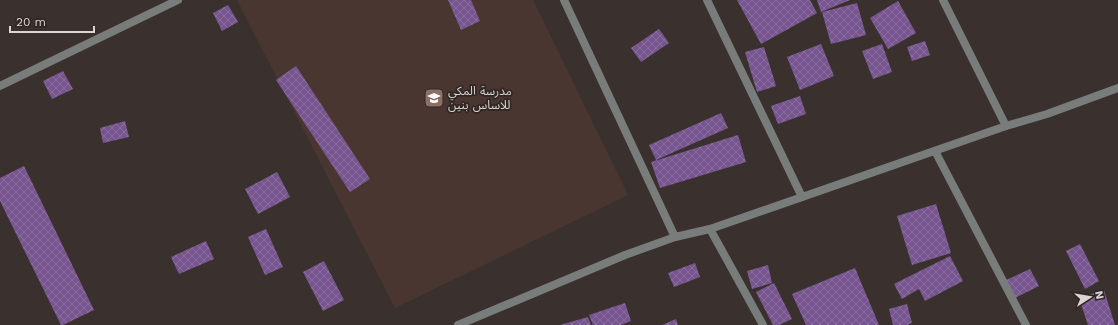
<svg xmlns="http://www.w3.org/2000/svg" width="1118" height="325" viewBox="0 0 1118 325" font-family="'Work Sans','Noto Sans Arabic',sans-serif">
<defs>
<pattern id="building-cross-hatch" width="8" height="8" patternUnits="userSpaceOnUse"><rect width="8" height="8" fill="#77568f"/><path d="M0 0l8 8M0 8l8-8" fill="none" stroke="#8a6d9e"/></pattern>
</defs>
<rect width="100%" height="100%" fill="#3a312e"/>
<polygon fill="#4a3631" points="237,0 533,0 628,195 395,308"/>
<g fill="url(#building-cross-hatch)">
<polygon points="448,0 471,0 480,21 461,30"/>
<polygon points="737,0 810,0 817,13 761,44"/>
<polygon points="817,0 850,0 821,12"/>
<polygon points="898,1 916,33 888,49 870,18"/>
<polygon points="857,3 866,35 831,44 822,12"/>
<polygon points="228,5 238,22 222,31 213,13"/>
<polygon points="659,29 669,43 641,62 631,48"/>
<polygon points="925,41 930,55 912,61 907,47"/>
<polygon points="821,44 834,76 800,90 787,57"/>
<polygon points="882,44 892,72 873,79 862,51"/>
<polygon points="764,47 776,86 757,92 745,52"/>
<polygon points="296,66 370,179 350,192 276,80"/>
<polygon points="63,71 73,89 52,99 43,81"/>
<polygon points="800,96 806,114 778,124 771,106"/>
<polygon points="721,113 728,128 656,160 649,145"/>
<polygon points="125,121 129,137 103,143 100,128"/>
<polygon points="738,135 746,162 660,188 651,162"/>
<polygon points="24,166 94,310 63,325 61,325 0,201 0,178"/>
<polygon points="277,172 290,197 258,214 245,189"/>
<polygon points="936,204 951,253 912,265 897,216"/>
<polygon points="266,229 283,267 265,275 248,237"/>
<polygon points="206,241 214,259 179,274 171,257"/>
<polygon points="1080,244 1099,281 1085,289 1066,251"/>
<polygon points="950,256 963,281 925,301 919,289 902,299 894,284"/>
<polygon points="324,261 344,300 323,311 303,272"/>
<polygon points="695,263 700,277 674,287 668,273"/>
<polygon points="768,265 772,283 752,289 747,271"/>
<polygon points="855,268 879,325 806,325 792,294"/>
<polygon points="1030,269 1039,286 1011,300 1002,282"/>
<polygon points="774,283 792,319 779,325 773,325 756,292"/>
<polygon points="1104,290 1115,325 1088,325 1079,298"/>
<polygon points="625,303 631,321 621,325 593,325 589,315"/>
<polygon points="907,304 912,323 907,325 893,325 889,309"/>
<polygon points="588,317 591,325 560,325"/>
<polygon points="676,319 678,325 662,325"/>
</g>
<g fill="none" stroke-linecap="round" stroke-linejoin="round">
<g stroke="#787d7c" stroke-width="8">
<polyline points="564,0 675,237"/>
<polyline points="707,0 802,197"/>
<polyline points="943,0 1006,126"/>
<polyline points="0,86 178,0"/>
<polyline points="935,151 1026,325"/>
<polyline points="710,229 763,325"/>
<polyline points="458,325 625,255 675,237 710,229 1006,126 1047,114 1118,88"/>
</g>
</g>
<defs>
<symbol id="school-square" viewBox="-11 -11 22 22"><rect x="-9" y="-9" width="18" height="18" rx="4" fill="#8d6e63" stroke="#302724"/><path d="M0-5L7-2L0 1L-7-2ZM-4 1L0 2.5L4 1V4Q0 6-4 4Z" fill="#fff"/></symbol>
</defs>
<g fill-rule="evenodd">
<use href="#school-square" x="423" y="87" width="22" height="22"/>
</g>
<g text-anchor="middle" stroke-width="3.5" stroke-linejoin="round" paint-order="stroke">
<g font-size="12" fill="#dbd5d3" stroke="#302724" text-anchor="start">
<text x="448" y="95">مدرسة المكي<tspan x="448" dy="14">للاساس بنين</tspan></text>
</g>
</g>
<g transform="translate(1090 297) rotate(78)" stroke="#302724" stroke-width="3" paint-order="stroke">
<path d="M0-3L7 15L0 10L-7 15Z" fill="#dbd5d3"/>
<text y="-6" font-size="11" font-weight="bold" text-anchor="middle" fill="#dbd5d3">N</text>
</g>
<path d="M10 26v6h84v-6" fill="none" stroke="#dbd5d3" stroke-width="2"/>
<text x="16" y="26" font-size="12" fill="#dbd5d3" stroke="#302724" stroke-width="3" paint-order="stroke">20 m</text>
</svg>
